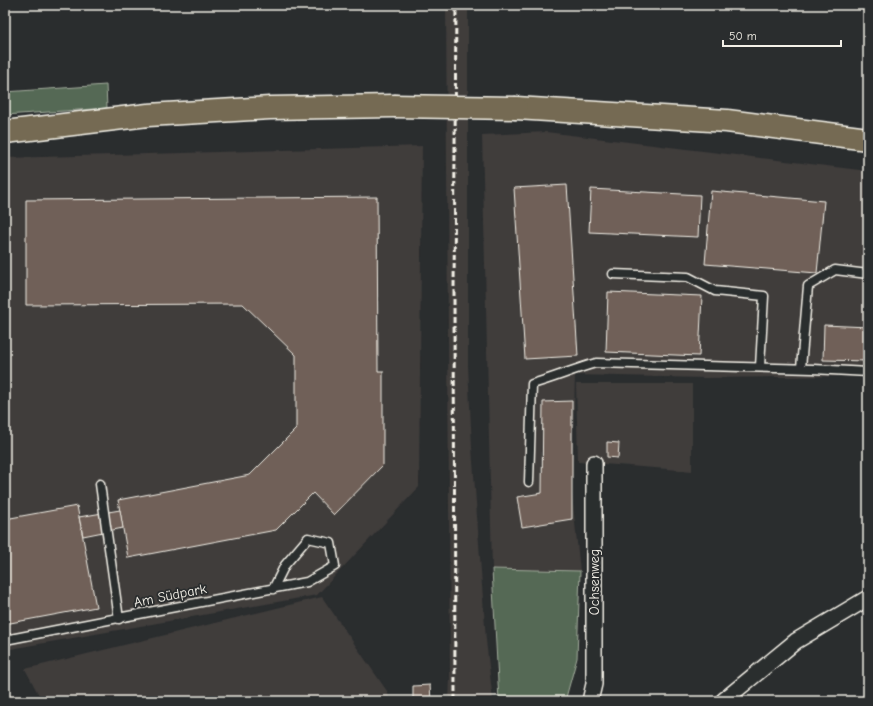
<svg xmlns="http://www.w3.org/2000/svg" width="873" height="706" viewBox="0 0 873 706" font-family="'Comic Neue',sans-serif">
<rect width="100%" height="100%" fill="#2a2d2e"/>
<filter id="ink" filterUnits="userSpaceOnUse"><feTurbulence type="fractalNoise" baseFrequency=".025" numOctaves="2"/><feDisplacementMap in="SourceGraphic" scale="8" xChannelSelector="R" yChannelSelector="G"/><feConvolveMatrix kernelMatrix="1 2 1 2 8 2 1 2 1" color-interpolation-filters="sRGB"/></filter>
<g filter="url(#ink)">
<g fill="#3f3c3b">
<polygon points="446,5 468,5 468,365 472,447 486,640 493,701 449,701 450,679"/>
<polygon points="546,132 868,171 868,376 705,378 575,375 572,494 580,571 492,569 482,135"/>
<polygon points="422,146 419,487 317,595 5,650 5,158"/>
<polygon points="576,384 692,384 692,471 578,462"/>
<polygon points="322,597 387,691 390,701 42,701 25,669"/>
</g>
<g fill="#546954" stroke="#a4ad9e">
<polygon points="106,85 107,108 5,115 5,92"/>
<polygon points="492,569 580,571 577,658 565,701 499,701"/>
</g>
<g fill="#706058" stroke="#f4f1e8">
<polygon points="567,185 578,356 525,359 514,188"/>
<polygon points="591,189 700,195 698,237 589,232"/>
<polygon points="711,191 824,201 817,273 705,264"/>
<polygon points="377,197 378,371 383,371 383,465 334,515 313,493 276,530 128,558 118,500 250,475 296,429 296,355 243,304 26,305 26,200"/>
<polygon points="608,292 702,296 699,356 606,352"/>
<polygon points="824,325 868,327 868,361 823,360"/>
<polygon points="572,401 572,519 522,527 517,497 542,493 543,402"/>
<polygon points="607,442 619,443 618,458 607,457"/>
<polygon points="77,506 96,607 5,624 5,519"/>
<polygon points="120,510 123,528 83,536 79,517"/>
<polygon points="430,685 431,701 413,701 413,686"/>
</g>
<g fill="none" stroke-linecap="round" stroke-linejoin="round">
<defs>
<g id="service">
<polyline points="613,274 688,277 715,291 764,296 760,367"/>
<polyline points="801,368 808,286 835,270 868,274"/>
<path d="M529 482 532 384C554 378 574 369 596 363L813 369 868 372"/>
<polyline points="100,484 119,619"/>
<polyline points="5,640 149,612 307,582 335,566 331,543 308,538 285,565 273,589"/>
</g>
<g id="minor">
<polyline points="590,701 594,684 594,463"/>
<polyline points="723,701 796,641 868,598"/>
</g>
<g id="primary">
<polyline points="516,108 727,121 868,139"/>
<polyline points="5,132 148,115 270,108 394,106"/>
</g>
</defs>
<use href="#service" stroke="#f4f1e8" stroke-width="11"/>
<use href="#minor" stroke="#f4f1e8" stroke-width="18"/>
<use href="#primary" stroke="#f4f1e8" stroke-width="25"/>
<use href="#service" stroke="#2a2d2e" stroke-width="8"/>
<use href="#minor" stroke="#2a2d2e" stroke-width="15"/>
<use href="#primary" stroke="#746b52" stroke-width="22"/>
<polyline stroke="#f4f1e8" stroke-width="3" stroke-dasharray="6 3" stroke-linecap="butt" points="455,701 454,291 456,5"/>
<defs>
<polyline id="primary-bridge" points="394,106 516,108"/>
</defs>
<use href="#primary-bridge" stroke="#f4f1e8" stroke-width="25" stroke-linecap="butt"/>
<use href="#primary-bridge" stroke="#746b52" stroke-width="22"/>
</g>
</g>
<g text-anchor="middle" stroke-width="3.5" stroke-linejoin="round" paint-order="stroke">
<g font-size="14" fill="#f4f1e8" stroke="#2a2d2e">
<text transform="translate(594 582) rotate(-90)" y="5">Ochsenweg</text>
<text transform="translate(170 595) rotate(-11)" y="5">Am Südpark</text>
</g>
</g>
<rect width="873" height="706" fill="none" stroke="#2a2d2e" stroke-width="20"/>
<rect x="10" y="10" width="853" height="686" fill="none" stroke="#f4f1e8" stroke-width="1.5" filter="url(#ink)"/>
<path d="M723 40v6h118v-6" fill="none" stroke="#f4f1e8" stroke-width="2"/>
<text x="729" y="40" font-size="12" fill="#f4f1e8" stroke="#2a2d2e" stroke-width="3" paint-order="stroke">50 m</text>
</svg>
